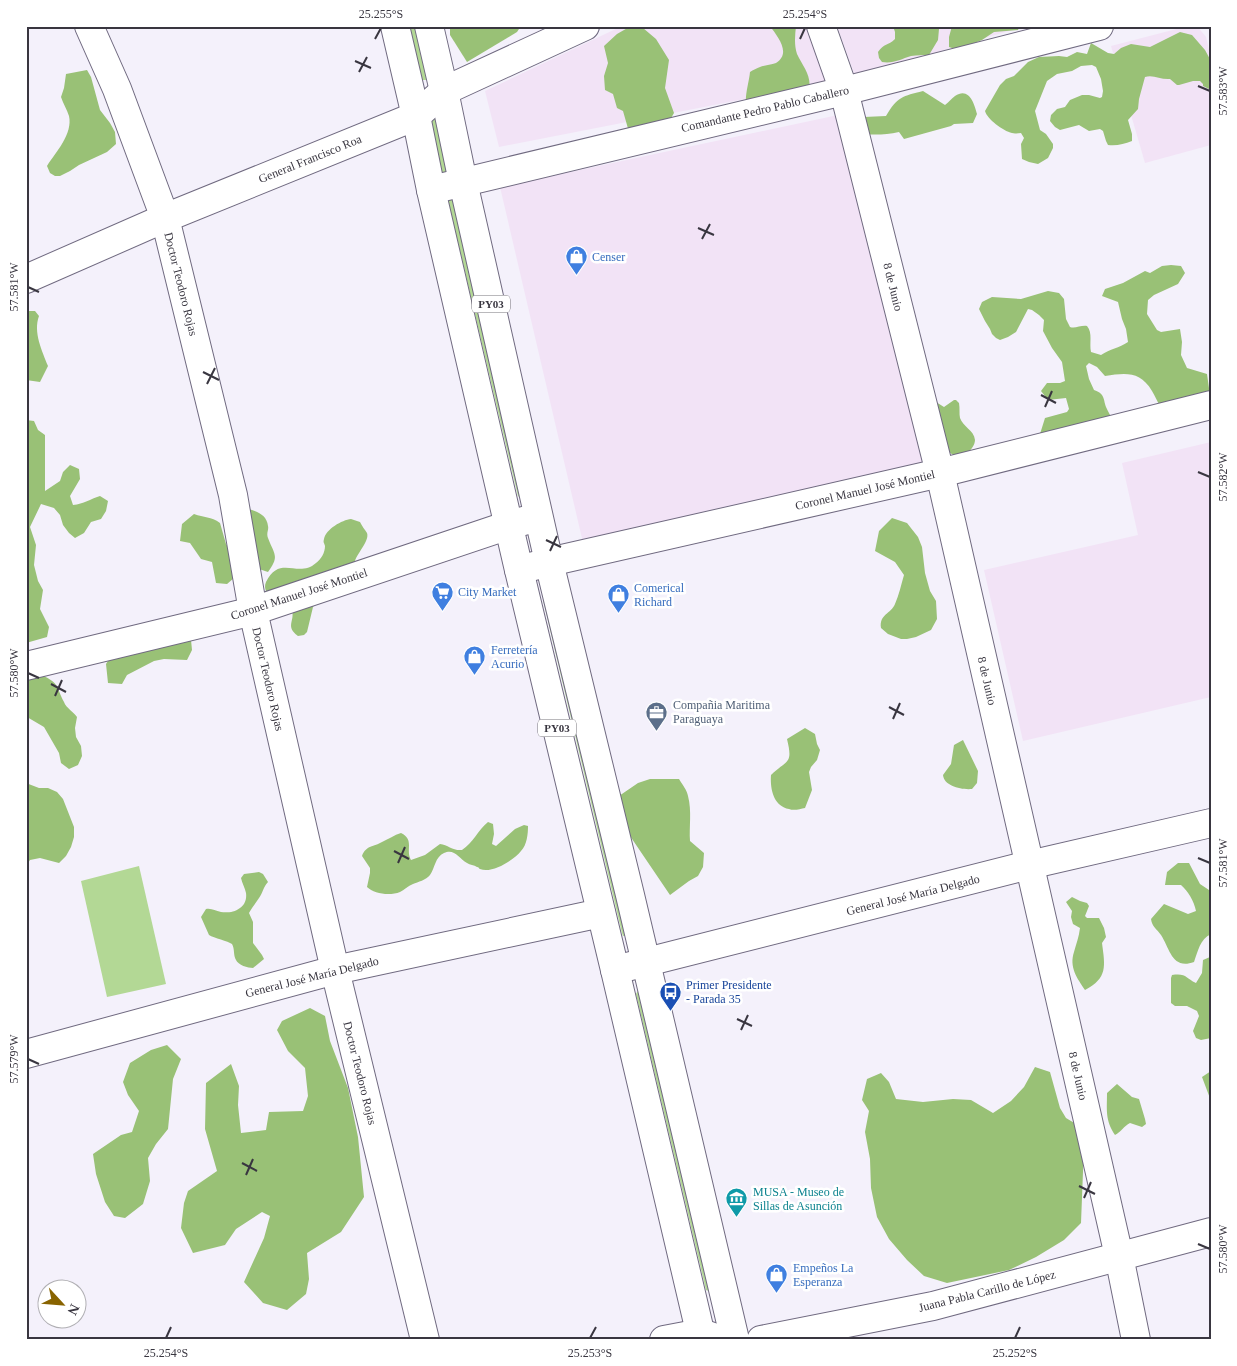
<svg xmlns="http://www.w3.org/2000/svg" width="1237" height="1366" viewBox="0 0 1237 1366" font-family="Georgia,serif">
<rect width="100%" height="100%" fill="#f4f1fb"/>
<g fill="#f2e3f6">
<polygon points="622,26 809,26 827,83 499,147 485,91"/>
<polygon points="837,26 1016,26 1016,29 855,76"/>
<polygon points="1188,26 1197,26 1206,37 1211,58 1211,145 1145,163 1111,46"/>
<polygon points="838,115 927,464 584,547 500,187"/>
<polygon points="1211,442 1211,697 1023,741 984,570 1138,535 1122,463"/>
</g>
<g fill="#b3d895">
<polygon points="407,26 417,26 428,78 426,80 421,80"/>
<polygon points="432,119 438,119 522,499 518,496 430,124"/>
<polygon points="544,597 626,936 623,936 622,933 543,600"/>
<polygon points="139,866 166,984 107,997 81,881"/>
<polygon points="639,989 711,1292 706,1290 636,994"/>
</g>
<g fill="#99c176">
<polygon points="450,26 521,26 517,32 467,62 450,35"/>
<polygon points="631,26 643,28 656,39 669,60 665,88 674,113 664,130 629,132 623,111 617,108 613,94 605,90 604,76 608,63 604,46 617,34"/>
<path d="M770 26H796C795 35 794 45 797 54 803 67 812 75 809 91L746 104C745 94 749 82 750 72 753 70 757 68 760 67 765 65 771 65 776 63 792 53 777 36 770 26Z"/>
<path d="M893 26H935L939 29 938 40 929 55C923 55 917 55 911 56 901 59 893 64 882 62L879 58 878 52C884 43 888 46 895 39V32Z"/>
<polygon points="952,26 1020,26 1018,30 994,32 982,40 964,47 955,49 949,47 949,37"/>
<path d="M1180 32 1192 35 1205 50 1211 61V90L1203 86V84L1200 81H1193L1179 85H1177L1170 79C1161 80 1153 74 1145 77L1139 99 1138 109 1128 120 1132 134V141C1124 144 1117 146 1108 145L1106 141 1103 131 1100 129 1089 131 1079 125 1060 130 1055 127 1050 121 1051 115 1057 109 1065 107 1070 100 1082 95H1089L1100 98 1102 97 1103 91 1101 79 1096 67 1092 65 1081 66 1072 71 1057 74 1047 81 1035 111 1040 130 1046 134 1053 144V148L1048 158 1038 164 1029 162 1022 159 1021 144 1024 138 1021 133C1018 133 1015 134 1012 133 1003 131 987 119 985 111L1000 85 1006 79 1014 76 1028 62 1039 57 1059 56 1067 57 1077 52 1087 54 1091 43 1108 53 1114 54 1121 48 1131 44 1150 47Z"/>
<path d="M87 70 91 77 100 110 110 123 115 132 116 144 107 152 79 165 70 171 60 176H55L50 173 47 166C56 152 73 134 69 116 67 110 63 103 61 97L64 88 66 74Z"/>
<path d="M923 91 945 105C949 102 951 99 955 96 969 87 974 103 977 114L973 123 954 124 951 126 904 139 899 132C886 135 874 135 861 134L864 117 886 116C897 97 903 96 923 91Z"/>
<path d="M1171 265 1181 266 1185 273 1178 284 1154 295 1148 300 1147 314 1157 330 1161 332 1180 329 1182 342 1181 355 1187 368 1207 374 1209 388 1211 390V413L1160 406C1157 401 1155 396 1152 391 1140 371 1126 373 1105 376L1097 367 1089 363 1086 366 1089 379 1094 390C1105 394 1103 398 1106 407 1108 412 1111 416 1113 420L1040 434 1045 418 1067 412 1069 409 1066 398 1048 400 1041 391 1047 383H1060L1065 381 1062 362 1052 348 1043 331 1044 320 1039 315 1032 310 1028 309 1016 332 1008 337 1000 340 996 338 992 334 990 329 985 321 979 309 982 302 992 297 1021 299 1048 291 1059 293 1064 299 1066 319 1070 327C1075 329 1081 325 1087 326 1093 333 1089 343 1091 352L1101 355C1110 349 1119 348 1128 342L1126 329 1122 319 1118 302 1102 296 1105 289 1123 283 1145 271 1150 273 1162 266Z"/>
<path d="M26 311H35L39 316C33 332 42 351 48 366L40 382 26 380Z"/>
<path d="M954 400H956L959 403C960 408 959 414 960 418 963 427 974 430 975 440 975 445 971 450 967 453 965 455 960 457 957 456 939 453 938 416 936 402L944 407Z"/>
<path d="M26 420 34 421 38 430 45 435V491L60 481 63 472 70 465 79 469 80 479 70 496 73 505C84 504 90 499 100 496L108 501 106 511 101 519 91 522 84 533 75 538 69 533 63 525 60 515 54 508 41 504 30 527 36 545 34 565 38 581 43 590 40 609 49 627 47 637 26 643Z"/>
<path d="M248 509C257 511 267 515 268 526 269 530 266 533 268 538 274 554 280 556 268 572L259 569Z"/>
<path d="M194 514C204 518 211 516 220 523L226 544 232 553 234 578 227 584 216 583 212 562 201 559 190 543 180 541 182 524Z"/>
<path d="M892 518 907 523 918 537 922 547 925 573 930 591 936 601 937 619 931 630 916 637 907 639H901L888 634 881 628C879 614 891 614 895 604 899 595 901 585 904 575L895 562 875 551 879 531Z"/>
<path d="M351 519 360 522C362 526 365 530 367 533 370 541 356 554 354 564L316 603 313 607 307 632 304 635 298 636C285 626 295 622 292 610 283 604 260 596 266 582 280 554 298 579 316 563 321 559 325 553 325 546 324 542 323 543 324 539 326 529 342 520 351 519Z"/>
<polygon points="183,636 191,640 192,650 187,660 164,659 154,661 127,675 122,684 108,683 106,664 111,656"/>
<path d="M42 675C61 685 55 685 64 702 66 708 74 712 77 717L75 728 76 737 81 746 82 756 78 765 69 769 61 763 59 753 44 727 27 717 26 715V679Z"/>
<path d="M805 728 815 734 817 744 820 750 817 760 811 767 809 772 812 790 805 808C800 809 794 811 789 809 773 806 770 788 771 775 788 759 793 764 787 739Z"/>
<path d="M963 740 978 771 977 783 972 789C961 790 944 786 943 775L951 764 954 745Z"/>
<path d="M650 779H679C682 784 687 790 688 796 692 811 689 827 690 841L704 853 703 867 698 876 689 881 670 895 628 833 619 796 638 783Z"/>
<polygon points="26,783 39,788 48,788 57,792 63,799 74,827 74,837 71,847 66,856 59,863 40,858 30,860 26,866"/>
<path d="M488 822 493 824 494 834 492 844 496 846 515 829 524 825 528 826C528 834 527 845 521 851 514 860 492 874 480 869 479 869 479 867 477 867 474 865 470 865 467 863 459 858 454 848 444 853 435 857 435 868 430 875 426 880 418 882 413 884 408 886 404 890 400 892 390 896 374 894 367 887L370 873V868L362 856C366 845 374 847 382 842 389 839 394 835 401 833 415 840 405 850 411 860L425 855 440 844C448 845 453 851 462 850 473 843 478 830 488 822Z"/>
<path d="M1178 863H1189L1200 884 1209 890 1211 893V934C1200 939 1198 951 1194 962 1172 970 1170 949 1161 935 1157 929 1152 927 1151 919L1164 904 1188 914 1196 911C1194 901 1188 891 1181 885H1165L1167 872Z"/>
<path d="M259 872 263 874 268 882C263 887 263 893 259 898 256 903 252 907 249 913L253 922V943L262 955 264 959 253 968C248 968 238 965 236 960 233 955 235 949 232 944 228 941 214 938 209 935L201 917 206 909C212 908 215 911 221 912 233 914 248 908 246 893 245 888 242 883 241 878L244 874Z"/>
<path d="M1072 897 1080 901 1087 903 1089 906 1085 916 1087 918H1099L1104 928 1106 937 1102 943C1105 966 1108 978 1085 990 1077 978 1069 967 1074 952 1076 944 1079 937 1080 928L1073 924 1071 917 1072 911 1066 902Z"/>
<path d="M1210 957 1211 1038 1201 1040 1196 1038 1193 1031 1199 1016 1197 1011 1187 1006H1175L1171 1003V978L1172 975C1187 973 1185 978 1196 983L1202 973 1203 960Z"/>
<polygon points="310,1008 325,1016 330,1041 348,1088 358,1137 364,1197 341,1232 307,1253 309,1279 306,1294 287,1310 263,1303 244,1282 264,1238 270,1216 262,1212 236,1229 225,1245 193,1253 181,1228 184,1203 188,1191 217,1171 205,1129 206,1083 231,1064 239,1086 238,1105 241,1133 266,1130 269,1112 303,1111 308,1096 305,1068 288,1051 277,1030 282,1021"/>
<polygon points="167,1045 181,1059 173,1079 168,1129 156,1144 148,1158 150,1181 143,1204 125,1218 114,1216 105,1202 96,1174 93,1154 121,1135 132,1132 139,1111 128,1095 123,1082 130,1063 151,1050"/>
<polygon points="1035,1067 1050,1072 1060,1108 1066,1118 1081,1127 1084,1146 1081,1223 1064,1240 1036,1257 1009,1270 947,1283 924,1276 907,1260 889,1239 877,1217 871,1188 870,1159 865,1132 869,1111 862,1100 867,1079 881,1073 889,1082 896,1099 923,1102 953,1099 971,1100 993,1113 1011,1101 1024,1087"/>
<polygon points="1211,1071 1211,1101 1202,1077"/>
<path d="M1117 1084 1132 1097 1139 1099 1145 1119 1146 1124 1142 1127 1130 1123C1124 1126 1121 1132 1115 1135 1105 1120 1107 1110 1107 1093Z"/>
</g>
<g fill="none" stroke-linecap="round" stroke-linejoin="round">
<defs>
<g id="minor">
<polyline points="89,26 117,89 165,218 233,495 253,611 335,970 425,1340"/>
<polyline points="821,26 844,91 940,473 1119,1256 1136,1340"/>
<polyline points="431,190 844,91 1099,26"/>
<polyline points="26,279 165,218 416,116 444,91 585,26"/>
<polyline points="519,570 549,562 940,473 1211,405"/>
<polyline points="26,666 253,611 509,525 538,517"/>
<polyline points="615,970 1029,865 1211,823"/>
<polyline points="26,1054 335,970 601,913"/>
<polyline points="664,1340 701,1333 722,1340"/>
<polyline points="761,1340 933,1306 1211,1232"/>
</g>
<g id="highway">
<polyline points="395,26 416,116 431,190 519,570 615,970 702,1340"/>
<polyline points="429,26 444,91 463,182 549,562 630,895 735,1340"/>
</g>
</defs>
<use href="#minor" stroke="#706a80" stroke-width="30"/>
<use href="#highway" stroke="#706a80" stroke-width="30"/>
<use href="#minor" stroke="#fff" stroke-width="28"/>
<use href="#highway" stroke="#fff" stroke-width="28"/>
</g>
<path fill="none" stroke="#393640" stroke-width="2" d="M375 39 381 28M800 39 805 28M355 61 371 68M359 72 367 57M1198 86 1210 91M698 228 714 235M702 239 710 224M28 287 39 292M203 372 219 380M207 384 215 368M1041 395 1056 403M1045 407 1052 391M1198 472 1210 477M546 540 561 547M550 551 557 536M28 673 39 678M51 684 66 692M55 696 62 680M889 707 904 715M893 719 900 703M394 851 409 859M1198 858 1210 863M398 863 405 847M737 1019 752 1026M741 1030 748 1015M28 1059 39 1064M242 1163 257 1171M246 1175 253 1159M1079 1186 1095 1194M1084 1198 1091 1182M1198 1244 1210 1249M166 1338 171 1327M590 1338 596 1327M1015 1338 1020 1327"/>
<defs>
<symbol id="shop-pin" viewBox="-11 -11 22 30"><path d="M0 17L-7.5 6A9.5 9.5 0 1 1 7.5 6Z" fill="#3f7fe0" stroke="#fff"/><path d="M-5-2.5h2.3a2.7 3.5 0 0 1 5.4 0H5L5.5 6h-11ZM-1.5-2.5h3a1.5 2.3 0 0 0-3 0Z" fill="#fff"/></symbol>
<symbol id="supermarket-pin" viewBox="-11 -11 22 30"><path d="M0 17L-7.5 6A9.5 9.5 0 1 1 7.5 6Z" fill="#3f7fe0" stroke="#fff"/><path d="M-6-5.5h2.5l.6 2H6L4.5 2H-2.5L-4.4-4H-6ZM-1.5 3.2a1.3 1.3 0 1 0 .1 0ZM3 3.2a1.3 1.3 0 1 0 .1 0Z" fill="#fff"/></symbol>
<symbol id="office-pin" viewBox="-11 -11 22 30"><path d="M0 17L-7.5 6A9.5 9.5 0 1 1 7.5 6Z" fill="#5c6f8a" stroke="#fff"/><path d="M-6-3h4V-5.5h4V-3h4V5H-6ZM-1-4.5V-3h2v-1.5ZM-6 0V1H6V0Z" fill="#fff"/></symbol>
<symbol id="bus-pin" viewBox="-11 -11 22 30"><path d="M0 17L-7.5 6A9.5 9.5 0 1 1 7.5 6Z" fill="#1a4fb4" stroke="#fff"/><path d="M-5-6H5V4H4V6H2V4H-2V6H-4V4H-5ZM-3.5-4V0h7V-4ZM-3.5 1.2v1.5H-2V1.2ZM2 1.2v1.5H3.5V1.2Z" fill="#fff"/></symbol>
<symbol id="museum-pin" viewBox="-11 -11 22 30"><path d="M0 17L-7.5 6A9.5 9.5 0 1 1 7.5 6Z" fill="#0f9aa8" stroke="#fff"/><path d="M0-6L6-3V-2H-6V-3ZM-5-1h2V3h-2ZM-1-1h2V3h-2ZM3-1h2V3H3ZM-6 4H6V6H-6Z" fill="#fff"/></symbol>
</defs>
<g fill-rule="evenodd">
<use href="#shop-pin" x="564" y="244" width="25" height="34"/>
<use href="#supermarket-pin" x="430" y="580" width="25" height="34"/>
<use href="#shop-pin" x="606" y="582" width="25" height="34"/>
<use href="#shop-pin" x="462" y="644" width="25" height="34"/>
<use href="#office-pin" x="644" y="700" width="25" height="34"/>
<use href="#bus-pin" x="658" y="980" width="25" height="34"/>
<use href="#museum-pin" x="724" y="1186" width="25" height="34"/>
<use href="#shop-pin" x="764" y="1262" width="25" height="34"/>
</g>
<g text-anchor="middle" stroke-width="5" stroke-linejoin="round" paint-order="stroke">
<g fill="#fff" stroke="#747279" stroke-width="1">
<rect x="472" y="295.5" width="38" height="17" rx="4"/>
<rect x="538" y="719.5" width="38" height="17" rx="4"/>
</g>
<g font-size="11" font-weight="bold" fill="#393640">
<text x="491" y="308">PY03</text>
<text x="557" y="732">PY03</text>
</g>
<g font-size="12" fill="#393640" stroke="#fff">
<text transform="translate(765 109) rotate(-13)" y="4">Comandante Pedro Pablo Caballero</text>
<text transform="translate(310 159) rotate(-22)" y="4">General Francisco Roa</text>
<text transform="translate(181 284) rotate(76)" y="4">Doctor Teodoro Rojas</text>
<text transform="translate(893 287) rotate(76)" y="4">8 de Junio</text>
<text transform="translate(865 490) rotate(-13)" y="4">Coronel Manuel José Montiel</text>
<text transform="translate(299 594) rotate(-18)" y="4">Coronel Manuel José Montiel</text>
<text transform="translate(268 679) rotate(77)" y="4">Doctor Teodoro Rojas</text>
<text transform="translate(987 681) rotate(77)" y="4">8 de Junio</text>
<text transform="translate(913 895) rotate(-14)" y="4">General José María Delgado</text>
<text transform="translate(312 977) rotate(-14)" y="4">General José María Delgado</text>
<text transform="translate(360 1073) rotate(76)" y="4">Doctor Teodoro Rojas</text>
<text transform="translate(1078 1076) rotate(77)" y="4">8 de Junio</text>
<text transform="translate(987 1291) rotate(-14)" y="4">Juana Pabla Carillo de López</text>
</g>
<g font-size="12" fill="#366cbe" stroke="#fff" text-anchor="start">
<text x="592" y="261">Censer</text>
<text x="634" y="592">Comerical<tspan x="634" dy="14">Richard</tspan></text>
<text x="458" y="596">City Market</text>
<text x="491" y="654">Ferretería<tspan x="491" dy="14">Acurio</tspan></text>
<text x="793" y="1272">Empeños La<tspan x="793" dy="14">Esperanza</tspan></text>
</g>
<g font-size="12" fill="#4e5e75" stroke="#fff" text-anchor="start">
<text x="673" y="709">Compañia Maritima<tspan x="673" dy="14">Paraguaya</tspan></text>
</g>
<g font-size="12" fill="#164399" stroke="#fff" text-anchor="start">
<text x="686" y="989">Primer Presidente<tspan x="686" dy="14">- Parada 35</tspan></text>
</g>
<g font-size="12" fill="#0d838f" stroke="#fff" text-anchor="start">
<text x="753" y="1196">MUSA - Museo de<tspan x="753" dy="14">Sillas de Asunción</tspan></text>
</g>
</g>
<rect width="1237" height="1366" fill="none" stroke="#ffffff" stroke-width="55"/>
<g transform="translate(62 1304) rotate(116)"><circle r="24" fill="#ffffff" stroke="#b0afb3"/>
<path d="M0-4L9 19L0 12L-9 19Z" fill="#886300"/>
<text y="-8" font-size="14" font-weight="bold" text-anchor="middle" fill="#393640">N</text>
</g>
<rect x="28" y="28" width="1182" height="1310" fill="none" stroke="#393640" stroke-width="2"/>
<g font-size="12" text-anchor="middle" fill="#393640">
<text x="381" y="18">25.255°S</text>
<text x="805" y="18">25.254°S</text>
<text transform="translate(1223 91) rotate(-90)" y="4">57.583°W</text>
<text transform="translate(14 287) rotate(-90)" y="4">57.581°W</text>
<text transform="translate(1223 477) rotate(-90)" y="4">57.582°W</text>
<text transform="translate(14 673) rotate(-90)" y="4">57.580°W</text>
<text transform="translate(1223 863) rotate(-90)" y="4">57.581°W</text>
<text transform="translate(14 1059) rotate(-90)" y="4">57.579°W</text>
<text transform="translate(1223 1249) rotate(-90)" y="4">57.580°W</text>
<text x="166" y="1357">25.254°S</text>
<text x="590" y="1357">25.253°S</text>
<text x="1015" y="1357">25.252°S</text>
</g>
</svg>
